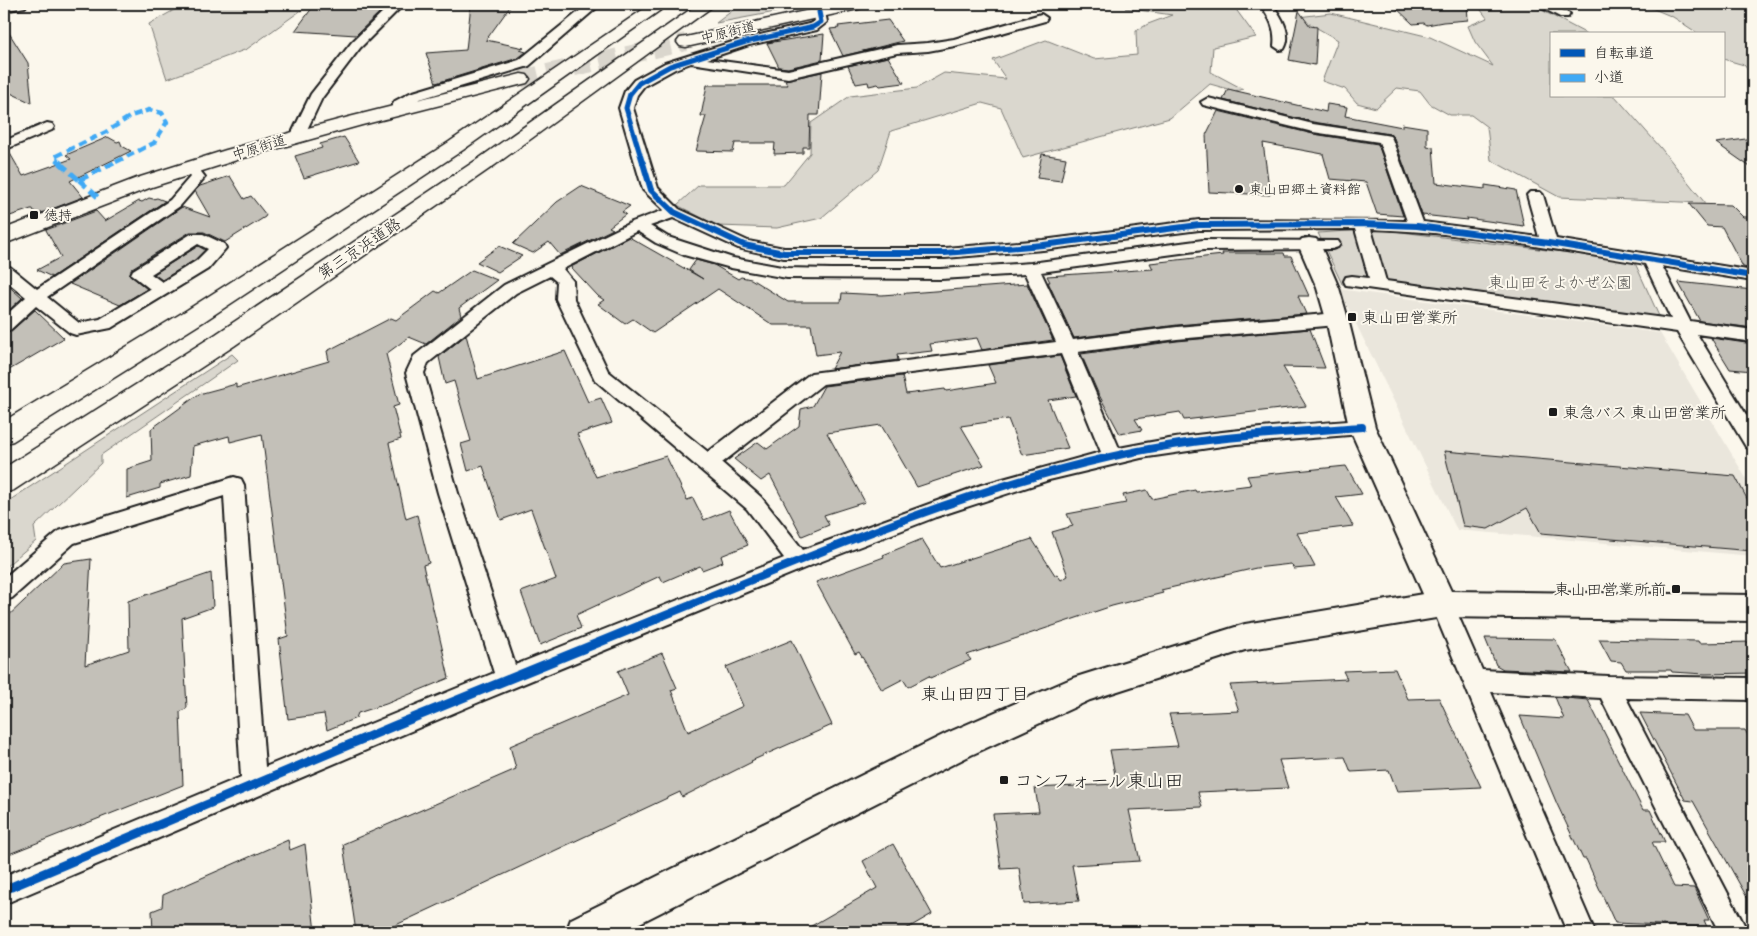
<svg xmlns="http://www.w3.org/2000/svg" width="1757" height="936" viewBox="0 0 1757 936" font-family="Pangolin,'Klee One',sans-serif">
<rect width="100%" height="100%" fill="#fbf7ec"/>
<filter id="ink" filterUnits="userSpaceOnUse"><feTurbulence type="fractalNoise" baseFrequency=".02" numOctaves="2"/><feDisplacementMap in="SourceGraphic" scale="10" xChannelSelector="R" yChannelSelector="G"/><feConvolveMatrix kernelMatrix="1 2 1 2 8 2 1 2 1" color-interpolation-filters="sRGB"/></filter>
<g filter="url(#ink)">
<polygon fill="#eae6dc" points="1339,289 1660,333 1753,490 1753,556 1457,530"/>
<g fill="#dad7ce" stroke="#7b7a75">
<polygon points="185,4 310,4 247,49 167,79 149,24"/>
<polygon points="741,4 803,4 786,10 716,23"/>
<polygon points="1132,4 1232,4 1256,37 1213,47 1211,72 1243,89 1235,91 1210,84 1170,118 1023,158 1001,108 982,103 891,131 878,170 821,218 777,228 718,226 677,205 699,185 784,185 810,153 811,123 850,96 917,88 944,73 1006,79 993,60 1046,40 1094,59 1137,55 1136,31 1148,24 1172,15 1125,8"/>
<polygon points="1515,4 1532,5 1587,34 1551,34 1551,96 1615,96 1660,147 1705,203 1559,197 1491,160 1487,127 1471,115 1450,115 1430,104 1420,91 1397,88 1376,108 1357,103 1345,89 1322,81 1338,40 1298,17 1331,13 1430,37 1493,66 1475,42 1468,26 1487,18 1478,6"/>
<polygon points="1642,4 1753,4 1753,76 1744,65 1723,59 1723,34 1699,34 1673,17"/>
<polygon points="1377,229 1571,253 1635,263 1663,325 1342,284 1318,233"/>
<polygon points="232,354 238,360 101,455 101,463 34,527 36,541 4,568 4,504"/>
</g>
<g fill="#c3c0b8" stroke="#1c1c1c">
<polygon points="315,4 335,4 381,11 356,35 295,31"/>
<polygon points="471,4 512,4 486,40 524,48 520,50 526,52 518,58 436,83 426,53 466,50"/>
<polygon points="1402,4 1467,4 1468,20 1443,22 1427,25 1424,23 1413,24 1393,5"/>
<polygon points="1299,11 1310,26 1317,27 1315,65 1289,60"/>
<polygon points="888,20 903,41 843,56 830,29 839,28 838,26"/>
<polygon points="4,25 28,63 32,103 4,90"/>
<polygon points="824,34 822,60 788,68 779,67 767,43"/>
<polygon points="888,57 904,83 880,86 878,84 869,86 868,82 856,84 848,66"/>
<polygon points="822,72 819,115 810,115 809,147 803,147 803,153 774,154 775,143 735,143 733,152 696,151 706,116 701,116 707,85 788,85 785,80"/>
<polygon points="1228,89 1326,112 1327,104 1347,107 1345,116 1402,127 1402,124 1427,128 1427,146 1433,147 1436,183 1485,189 1485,185 1516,190 1524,226 1466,218 1467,220 1422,215 1394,138 1390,134 1313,122 1223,100"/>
<polygon points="1218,111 1313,134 1378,144 1403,216 1377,214 1366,182 1330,179 1323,154 1263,143 1270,195 1209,192 1206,135"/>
<polygon points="108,137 117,142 120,141 122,146 131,151 70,181 83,197 36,215 33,209 31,209 4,218 4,152 8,150 23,176 71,159 66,155"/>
<polygon points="344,137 359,161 304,178 295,156 322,148 320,144"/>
<polygon points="1753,138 1753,169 1716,143"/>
<polygon points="1042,154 1066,158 1061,181 1037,178"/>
<polygon points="230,176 244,199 251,196 266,215 265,217 225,242 204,232 190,232 132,268 130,275 147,289 120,305 70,284 182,207 210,217 195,191 200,186"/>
<polygon points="581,186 630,206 622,212 626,214 609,227 613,229 560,255 549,242 533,253 513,244 557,202"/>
<polygon points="149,198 153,199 157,198 165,201 52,277 37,270 61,257 46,230 96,211 105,221 139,201 142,202"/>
<polygon points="1689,204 1731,205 1743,217 1753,217 1753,269 1743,267 1722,227 1707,226"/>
<polygon points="629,237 703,279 689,270 696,260 714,265 738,279 741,277 751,279 788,302 841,302 842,293 882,295 1027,284 1053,340 982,350 977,338 930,344 932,351 897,355 898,360 831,369 840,352 816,355 811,325 773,325 718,289 653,333 633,319 625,324 598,304 604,300 598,296 571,267"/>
<polygon points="198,246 205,250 195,260 162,280 154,274"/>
<polygon points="499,246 522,256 498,272 477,262"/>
<polygon points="1222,253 1284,253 1285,256 1291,256 1309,296 1298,296 1306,314 1177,325 1074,338 1048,282 1050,282 1047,276 1153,269 1150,263 1223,255"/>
<polygon points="472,270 497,280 459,308 461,316 426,344 409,337 386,354 399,405 393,407 401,439 389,443 406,519 417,515 429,563 423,565 449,678 386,704 358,713 356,718 327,730 324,714 288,719 279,639 288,636 262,434 230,442 229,436 193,446 191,475 160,484 160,488 127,498 127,469 152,461 151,429 199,394 236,384 236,388 329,361 327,351 391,318 396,320 435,291 439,293"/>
<polygon points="4,282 22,298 4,315"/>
<polygon points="1678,282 1753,290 1753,328 1700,321"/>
<polygon points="35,310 64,338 4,373 4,334 11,331"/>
<polygon points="1310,329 1325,368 1283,367 1306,406 1184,420 1180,412 1135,419 1142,430 1120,434 1098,393 1081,354 1177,341"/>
<polygon points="466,335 478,379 565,351 588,402 601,398 612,423 577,434 596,477 666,456 687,500 693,498 704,520 729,510 748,545 721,556 723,562 702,570 700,566 663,582 660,576 576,615 581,628 540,645 521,592 556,579 531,509 501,520 483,466 468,471 461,444 471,441 454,381 445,384 439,357"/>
<polygon points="1711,338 1753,344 1753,371 1730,369"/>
<polygon points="1060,356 1076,396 1048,400 1068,448 1022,455 1008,419 961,426 984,465 917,487 881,425 827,433 865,502 824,515 829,525 802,536 770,475 761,481 734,459 758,442 767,449 799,426 801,409 813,406 824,386 902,376 906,394 945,389 946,391 996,383 988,365"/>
<polygon points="1444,451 1735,476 1753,510 1753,551 1541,533 1527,508 1488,529 1463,526"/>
<polygon points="1346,466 1362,494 1336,497 1353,526 1297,533 1315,567 1294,569 1291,564 1256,568 1161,590 1163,593 1112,606 967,655 971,660 930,678 929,676 908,687 903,679 882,690 859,652 855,654 816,582 884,557 883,555 922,539 940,568 1032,539 1055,575 1057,574 1061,580 1068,576 1052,532 1073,526 1067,514 1126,503 1123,495 1147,490 1152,499 1195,490 1196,492 1251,485 1247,476"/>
<polygon points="91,559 85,665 129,650 128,601 211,573 213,607 182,618 187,708 180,712 183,785 4,856 4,620 64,563"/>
<polygon points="1485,638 1555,639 1572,672 1503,669 1496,665"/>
<polygon points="1599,639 1698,641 1699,643 1753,642 1753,673 1705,674 1672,672 1671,670 1626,670 1621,662 1611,661"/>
<polygon points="792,640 832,725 751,761 752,762 682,797 680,792 381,932 356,932 343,844 516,769 510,746 628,695 618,671 662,653 677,688 671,690 688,732 743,706 726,667"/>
<polygon points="1395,669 1408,699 1439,698 1481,787 1397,791 1389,770 1351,772 1345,757 1279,760 1288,788 1198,792 1202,807 1129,810 1140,861 1072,865 1079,901 1024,904 1019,868 1001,869 993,814 1039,812 1035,788 1117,784 1110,750 1178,746 1169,714 1239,711 1230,685 1347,679 1343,671"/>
<polygon points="1555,697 1588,700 1643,810 1650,810 1665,842 1652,842 1674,887 1694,888 1709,920 1704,920 1707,927 1615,923 1586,859 1583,859 1557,804 1520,716 1564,719"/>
<polygon points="1640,713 1685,715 1693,730 1745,730 1753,744 1753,908 1693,801 1685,800"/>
<polygon points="288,840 290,850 305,844 315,932 153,932 152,911 162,907 163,895"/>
<polygon points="893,844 932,914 901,932 801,932 877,888 863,861"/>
</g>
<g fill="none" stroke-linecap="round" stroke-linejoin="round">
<polyline stroke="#dad6cd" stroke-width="18" stroke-dasharray="18 9" stroke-linecap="butt" points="521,79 686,42"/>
<defs>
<g id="minor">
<polygon points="27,4 25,7 4,11 4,5"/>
<polygon points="391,4 404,4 360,48 322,98 303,138 293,138 291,135 311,94 352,42"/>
<polygon points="588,4 601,4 529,66 420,99 405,107 401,114 396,115 389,111 395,101 410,93 519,60"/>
<path d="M1260 4H1272C1281 16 1293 34 1284 49L1280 50 1274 46C1276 29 1270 18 1260 4Z"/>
<polygon points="1535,4 1550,4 1570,14 1568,17 1560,17"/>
<path d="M819 8 825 12 827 22 817 30 749 45 707 59 788 70 897 45 928 43 954 39 1041 14 1047 18 1045 21 955 46 928 51 897 53 788 78 691 63 675 69 644 86 637 95 633 108 658 188 679 209 748 241 784 248H945L1043 240 1199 220 1407 221 1379 142 1313 132 1203 105 1201 102 1208 98 1313 124 1385 135 1390 136 1392 139 1423 222 1539 237 1527 195 1530 192H1540L1543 195 1556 239 1753 271V281L1662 266 1690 321 1753 330V342L1697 334 1753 426V449L1746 447 1677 332 1346 285 1344 281 1346 277 1352 276 1369 278 1355 229 1199 230 1043 250 945 258H784L738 248 673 218 650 226 668 237 733 258 787 268 832 269H941L1031 263 1203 240 1338 241 1340 244 1338 247 1332 249 1203 250 1041 272 1073 340 1177 327 1337 313 1343 315 1346 319 1343 323 1337 325 1177 339 1078 352 1119 448C1199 431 1281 426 1362 420L1369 422 1372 427 1369 432 1362 434 1236 444 1141 458 1049 480 936 517 817 563 484 700 4 904V876L241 777 224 496 74 543 12 598 4 600V578L59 531 234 477 241 479 244 485 265 767 494 673 438 493 406 373 414 356 504 285 632 222 664 210 643 190 619 108 625 91 634 80 665 63 742 39 809 24 815 21 813 12ZM1371 229C1463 232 1554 249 1645 264L1671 319 1386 281ZM637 231 656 243 684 255 731 268 787 278 941 279 1025 274 1056 342 811 373 708 452 608 371 574 299 573 281 563 269ZM550 276 557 282 556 299 595 380 747 509 784 558 515 665 458 493 424 373 428 363 516 293ZM1061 354 1101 452 981 485 803 550 761 497 722 463 823 384Z"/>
<polygon points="47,123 52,124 54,127 52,130 4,150 4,141"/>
<path d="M190 163 195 164 205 177 180 206 47 297 79 323 100 319 150 289 131 274 133 270 191 234H203L224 244 226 248 208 269 111 328 76 335 70 333 36 306 10 330 4 332V317L26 297 4 279V266L10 267 37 289 170 200 190 177 183 167 185 164ZM198 244 208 249 196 261 162 282 151 274Z"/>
<polygon points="1442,594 1450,597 1482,670 1608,676 1753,678 1753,700 1626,698 1748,932 1719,932 1601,698 1491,692 1595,932 1567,932 1431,604 1434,597"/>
</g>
<polygon id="tertiary" points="1309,238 1316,239 1320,244 1339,288 1348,319 1375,427 1451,591 1753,595 1753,621 1442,617 1245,650 1090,700 971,755 622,932 566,932 571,919 947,733 1073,678 1245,624 1423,594 1349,427 1326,319 1317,288 1298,244 1302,239"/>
<g id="primary">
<polygon points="837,4 866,4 864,7 858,9 686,47 680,46 677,42 680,38 686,37"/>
<polygon points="521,74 527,75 530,79 527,83 362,125 240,159 152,187 4,244 4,229 137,178 226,150 349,117"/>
</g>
<g id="motorway">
<polygon points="651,4 669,4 463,150 203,322 13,441 4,444 4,421 187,310 449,142"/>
<polygon points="698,4 716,4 495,165 234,346 14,490 4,493 4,468 216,334 481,157"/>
</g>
</defs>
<use href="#minor" stroke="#1c1c1c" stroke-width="4"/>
<use href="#tertiary" stroke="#1c1c1c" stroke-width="4"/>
<use href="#primary" stroke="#1c1c1c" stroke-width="3"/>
<use href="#motorway" stroke="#1c1c1c" stroke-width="3"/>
<use href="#minor" fill="#fbf7ec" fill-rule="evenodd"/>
<use href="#tertiary" fill="#fbf7ec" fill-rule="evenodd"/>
<use href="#primary" fill="#fbf7ec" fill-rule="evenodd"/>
<use href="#motorway" fill="#fbf7ec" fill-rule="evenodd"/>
<polyline stroke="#3fa9f5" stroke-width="4.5" stroke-dasharray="8 4.5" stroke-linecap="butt" points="62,164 54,157 106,132 131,116 149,110 162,113 167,122 154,143 112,164"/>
<g stroke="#3fa9f5" stroke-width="5" stroke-dasharray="10 5" stroke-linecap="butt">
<polyline points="60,163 79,180"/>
<polyline points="79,180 100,199"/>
<polyline points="79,180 114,163"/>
</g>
<defs>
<polyline id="cycleway-far3" points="643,164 626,108 630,94 639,83 670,66 746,42 813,27 821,22 819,12"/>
<polyline id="cycleway-far2" points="643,163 651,190 674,212 744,245 784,253 945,253 1043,245 1199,225 1362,224 1417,226 1549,243 1753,276"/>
<path id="cycleway-far1" d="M651 621C802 560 952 493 1110 457 1193 438 1278 433 1362 427"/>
<polyline id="cycleway" points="4,890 396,725 654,620"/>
</defs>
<use href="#cycleway-far3" stroke="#fbf7ec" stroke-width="7"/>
<use href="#cycleway-far2" stroke="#fbf7ec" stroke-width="9"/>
<use href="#cycleway-far1" stroke="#fbf7ec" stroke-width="11"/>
<use href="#cycleway" stroke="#fbf7ec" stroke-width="12"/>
<use href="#cycleway-far3" stroke="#0057b8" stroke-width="5"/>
<use href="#cycleway-far2" stroke="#0057b8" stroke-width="6"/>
<use href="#cycleway-far1" stroke="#0057b8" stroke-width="8"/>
<use href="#cycleway" stroke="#0057b8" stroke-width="9"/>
</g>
</g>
<g fill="#1c1c1c" stroke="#fbf7ec" stroke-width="2">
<circle cx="1239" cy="189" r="5"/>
<rect x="29" y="210" width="10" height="10" rx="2.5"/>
<rect x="1347" y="312" width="10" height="10" rx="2.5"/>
<rect x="1548" y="407" width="10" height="10" rx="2.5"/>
<rect x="1671" y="584" width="10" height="10" rx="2.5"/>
<rect x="999" y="775" width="10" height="10" rx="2.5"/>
</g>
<g text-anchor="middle" stroke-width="4" stroke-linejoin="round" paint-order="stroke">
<g font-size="14" fill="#1c1c1c" stroke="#fbf7ec">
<text transform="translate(728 32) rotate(-13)" y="5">中原街道</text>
<text transform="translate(259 147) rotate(-17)" y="5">中原街道</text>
</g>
<g font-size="14" fill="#1c1c1c" stroke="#fbf7ec" text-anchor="start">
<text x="1249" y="194">東山田郷土資料館</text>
<text x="44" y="220">徳持</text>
</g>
<g font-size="16" fill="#1c1c1c" stroke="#fbf7ec">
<text transform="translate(359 248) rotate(-34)" y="6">第三京浜道路</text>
</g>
<g font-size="16" fill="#555451" stroke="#fbf7ec">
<text x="1560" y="288">東山田そよかぜ公園</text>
</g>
<g font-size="16" fill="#1c1c1c" stroke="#fbf7ec" text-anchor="start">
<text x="1362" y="323">東山田営業所</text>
<text x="1563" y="418">東急バス 東山田営業所</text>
<text x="1666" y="595" text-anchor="end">東山田営業所前</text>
</g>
<g font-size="18" fill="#1c1c1c" stroke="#fbf7ec">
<text x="975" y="700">東山田四丁目</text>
</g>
<g font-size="19" fill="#1c1c1c" stroke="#fbf7ec" text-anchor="start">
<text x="1014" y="787">コンフォール東山田</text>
</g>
</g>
<rect width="1757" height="936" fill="none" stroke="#fbf7ec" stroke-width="20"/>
<rect x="10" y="10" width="1737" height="916" fill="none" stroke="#1c1c1c" stroke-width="2" filter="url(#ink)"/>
<rect x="1550" y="32" width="175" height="65" fill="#fbf7ec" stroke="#a29f99"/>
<rect x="1560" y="49" width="25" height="8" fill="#0057b8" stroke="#a29f99"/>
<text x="1594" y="58" font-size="15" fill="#1c1c1c">自転車道</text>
<rect x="1560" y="74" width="25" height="8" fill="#3fa9f5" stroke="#a29f99"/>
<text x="1594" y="82" font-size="15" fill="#1c1c1c">小道</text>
</svg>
